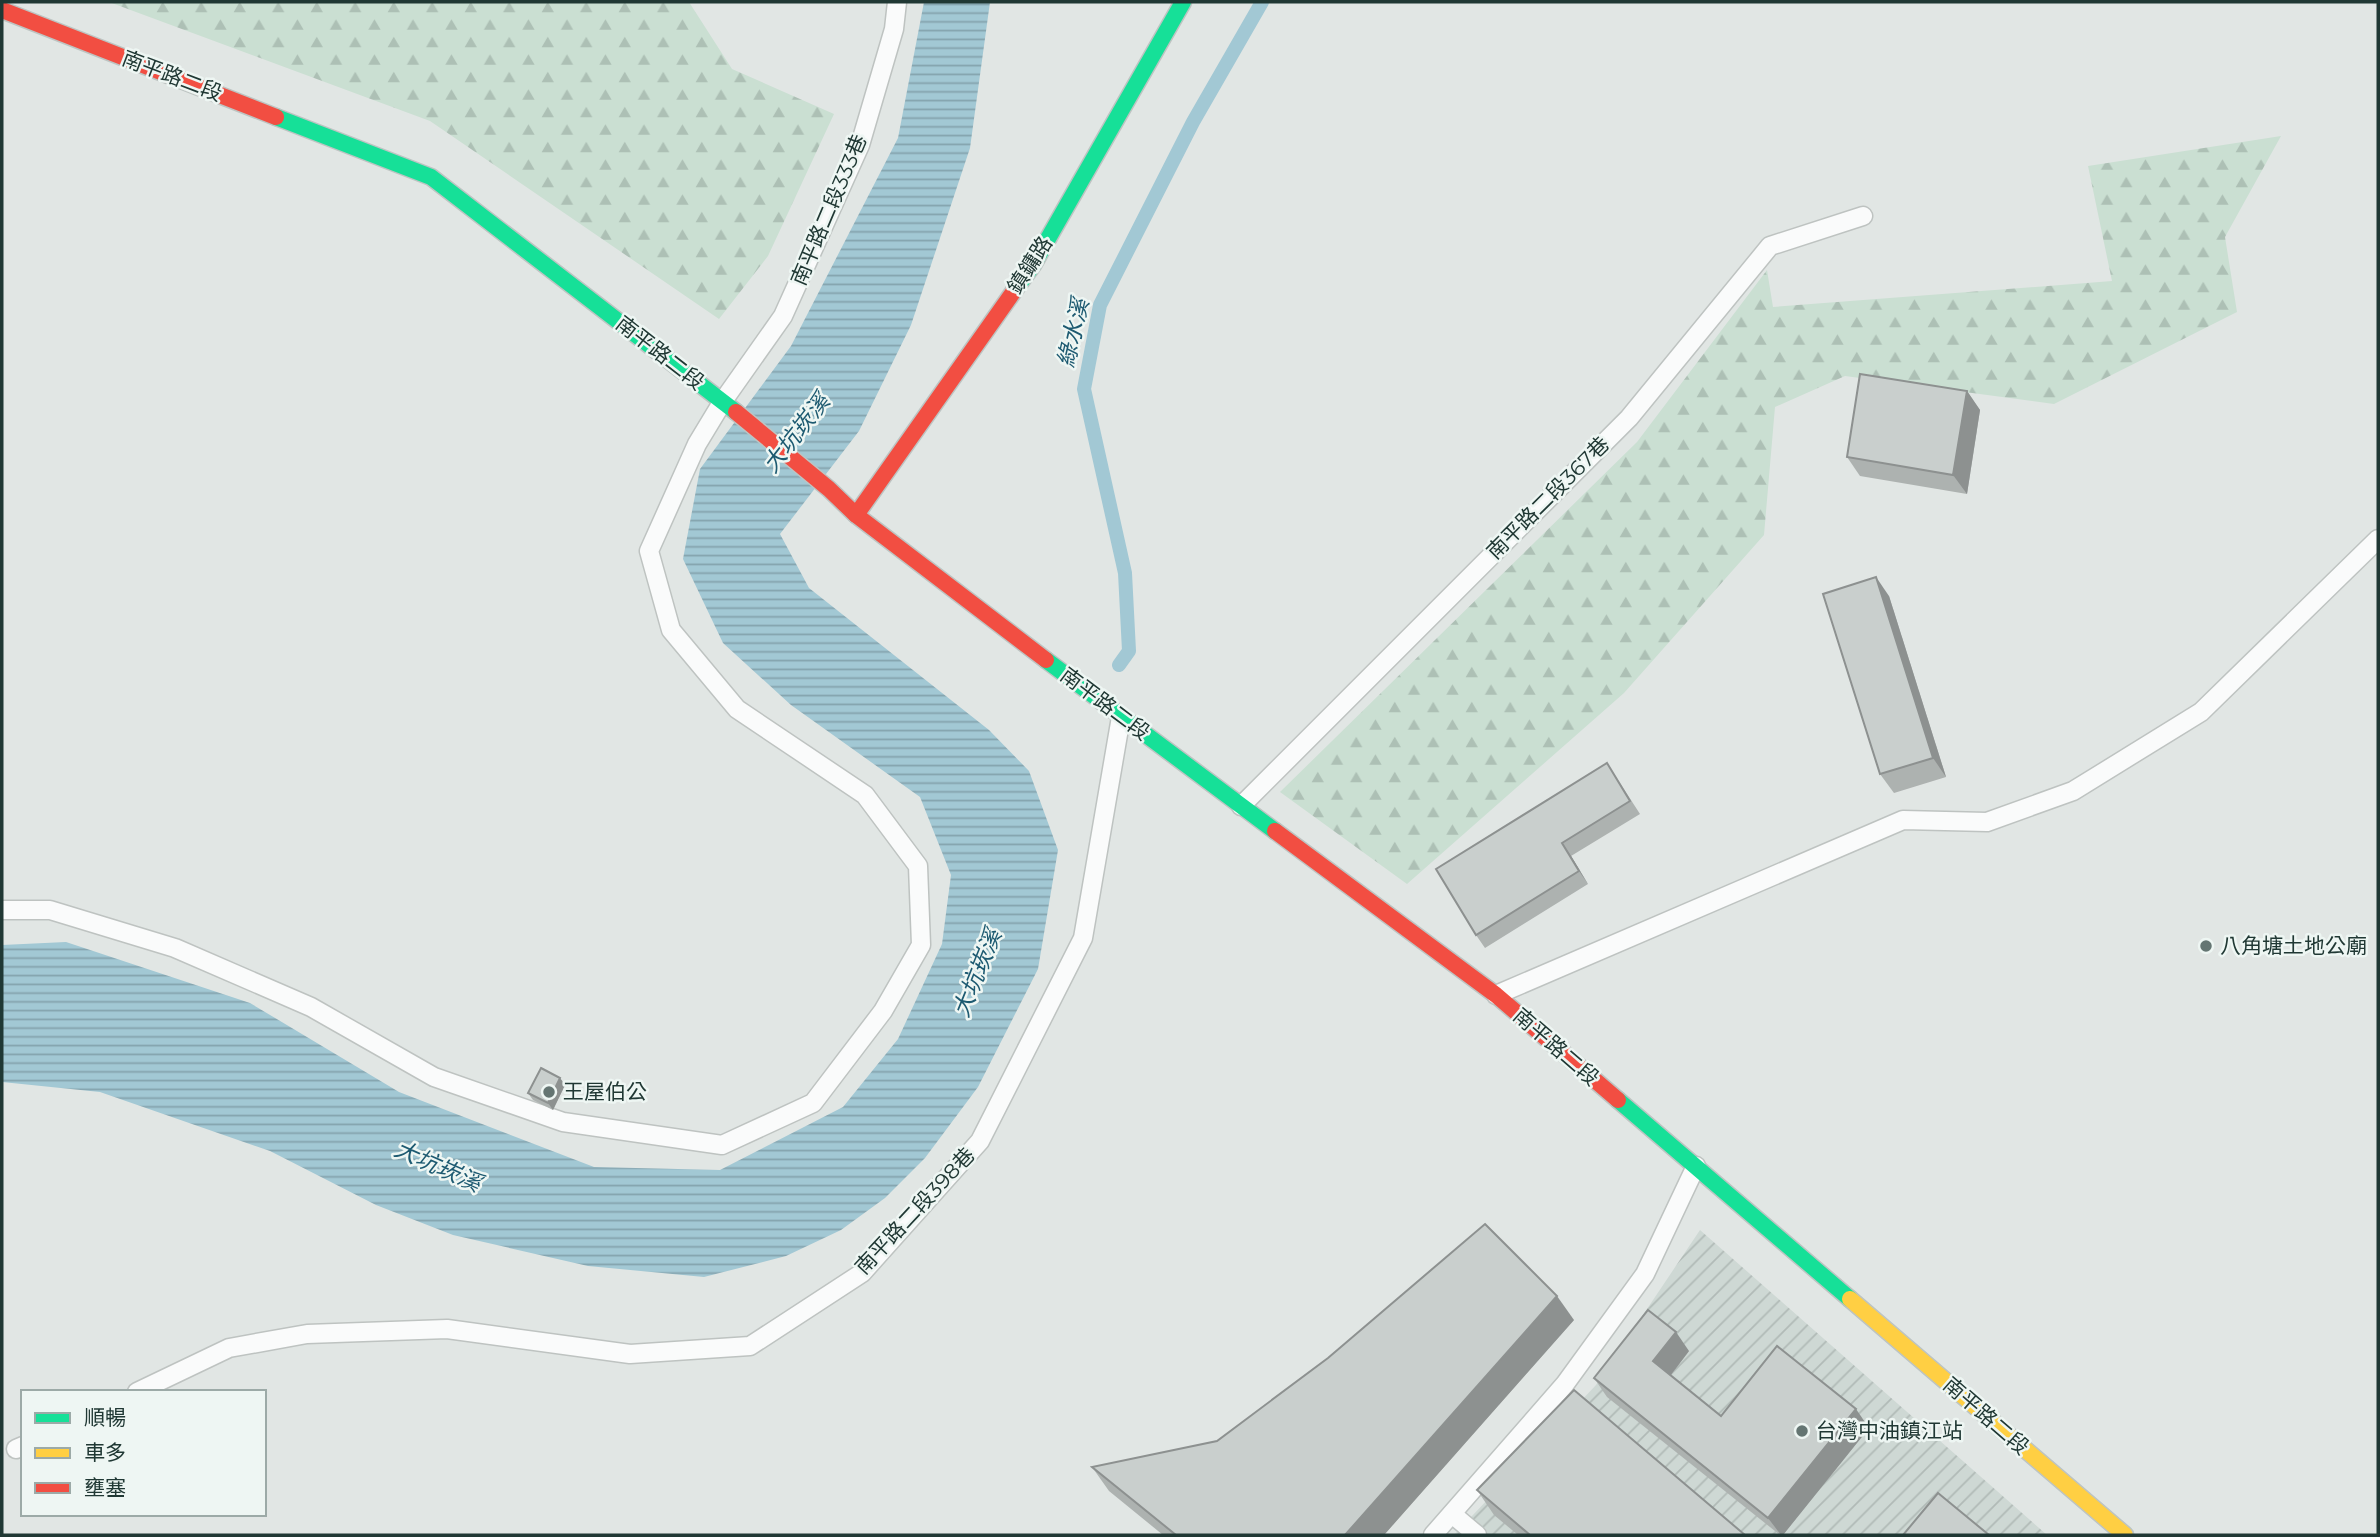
<svg xmlns="http://www.w3.org/2000/svg" width="2380" height="1537" viewBox="0 0 2380 1537" font-family="Montserrat,'Noto Sans TC',sans-serif">
<defs>
<pattern id="industrial-furrows" width="10" height="10" patternUnits="userSpaceOnUse" patternTransform="scale(1.75)"><rect width="10" height="10" fill="#ced8d4"/><path d="M-1 1l2-2M0 10L10 0M9 11l2-2" fill="none" stroke="#b1bab7"/></pattern>
<pattern id="forest-firs" width="22" height="20" patternUnits="userSpaceOnUse" patternTransform="scale(1.75)"><rect width="22" height="20" fill="#cadfd2"/><path d="M5 1l3.5 6h-7zM16 11l3.5 6h-7z" fill="#adc0b5"/></pattern>
<pattern id="water-rules" width="6" height="5" patternUnits="userSpaceOnUse" patternTransform="scale(1.75)"><rect width="6" height="5" fill="#a2c8d4"/><path d="M0 2.5h6" fill="none" stroke="#84a3ad"/></pattern>
</defs>
<rect width="100%" height="100%" fill="#e1e6e4"/>
<polygon fill="url(#industrial-furrows)" points="1700,1230 2047,1535 1454,1535 1596,1385"/>
<g fill="url(#forest-firs)">
<polygon points="109,2 689,2 732,69 834,114 768,256 719,319 430,121"/>
<polygon points="2281,136 2225,237 2237,312 2054,404 1845,376 1775,407 1764,535 1624,693 1407,884 1280,792 1637,442 1767,270 1773,307 2112,281 2088,166"/>
</g>
<polygon fill="url(#water-rules)" points="924,2 990,2 970,148 911,325 859,431 780,534 809,588 989,730 1029,771 1058,850 1038,969 978,1087 925,1158 885,1198 841,1230 786,1256 704,1277 588,1266 453,1235 376,1205 270,1151 100,1092 2,1082 2,945 66,942 250,1003 399,1092 594,1167 720,1170 843,1107 898,1039 942,944 951,875 920,797 791,705 723,643 683,559 700,469 791,346 898,138"/>
<g fill="none" stroke-linecap="round" stroke-linejoin="round">
<polyline stroke="#a2c8d4" stroke-width="14" points="1119,665 1129,651 1125,573 1084,389 1100,305 1193,122 1262,2"/>
<defs>
<g id="lane">
<polyline points="1241,806 1629,418 1770,246 1863,216"/>
<polyline points="2,910 50,910 175,948 311,1007 434,1077 563,1122 722,1145 813,1103 883,1011 921,945 918,866 865,795 737,709 671,630 649,551 697,444 723,401 783,316 860,145 894,29 897,2"/>
<polyline points="1496,995 1903,820 1987,822 2073,791 2201,712 2378,539"/>
<polyline points="137,1392 229,1348 307,1334 447,1329 630,1354 750,1346 862,1273 980,1141 1083,938 1121,717"/>
<polyline points="16,1449 23,1446"/>
<polyline points="1452,1514 1477,1535"/>
<polyline points="1433,1535 1565,1384 1645,1274 1696,1166"/>
</g>
<g id="fast">
<polyline points="276,117 431,177 736,412"/>
<polyline points="1014,291 1033,265 1183,2"/>
<polyline points="1046,660 1275,831"/>
<polyline points="1618,1100 1850,1299"/>
</g>
<polyline id="slow" points="1850,1299 2125,1535"/>
<g id="jam">
<polyline points="2,10 276,117"/>
<polyline points="736,412 829,489 856,515 1046,660"/>
<polyline points="856,515 1014,291"/>
<polyline points="1275,831 1496,995 1618,1100"/>
</g>
</defs>
<use href="#lane" stroke="#bec3c1" stroke-width="21"/>
<use href="#fast" stroke="#bdc4c2" stroke-width="19"/>
<use href="#slow" stroke="#bdc4c2" stroke-width="19"/>
<use href="#jam" stroke="#bdc4c2" stroke-width="19"/>
<use href="#lane" stroke="#fafbfb" stroke-width="18"/>
<use href="#fast" stroke="#16e098" stroke-width="16"/>
<use href="#slow" stroke="#ffcf43" stroke-width="16"/>
<use href="#jam" stroke="#f24e42" stroke-width="16"/>
</g>
<g fill="#adb2b0">
<polygon points="1967,391 1980,410 1967,494 1860,476 1847,457"/>
<polygon points="1889,596 1946,777 1894,793 1880,774"/>
<polygon points="1607,763 1640,814 1571,856 1588,884 1485,948 1476,935"/>
<polygon points="560,1078 565,1085 553,1110 533,1100 528,1093"/>
<polygon points="1574,1320 1384,1535 1163,1535 1109,1491 1092,1467 1217,1441"/>
<polygon points="1689,1351 1671,1375 1721,1416 1869,1428 1783,1535 1780,1535 1607,1397 1594,1378"/>
<polygon points="1477,1490 1745,1535 1518,1535 1494,1515"/>
</g>
<g fill="#8d9190">
<polygon points="1967,391 1980,410 1967,494 1953,475"/>
<polygon points="1876,577 1889,596 1946,777 1933,758"/>
<polygon points="1562,843 1571,856 1588,884 1579,871"/>
<polygon points="560,1078 565,1085 553,1110 548,1103"/>
<polygon points="1557,1296 1574,1320 1384,1535 1345,1535"/>
<polygon points="1676,1332 1689,1351 1667,1380 1653,1361"/>
<polygon points="1856,1409 1869,1428 1783,1535 1781,1535 1768,1518"/>
</g>
<g fill="#c9cfcd" stroke="#8d9190" stroke-width="2">
<polygon points="1860,374 1967,391 1953,475 1847,457"/>
<polygon points="1876,577 1933,758 1880,774 1823,594"/>
<polygon points="1607,763 1630,801 1562,843 1579,871 1476,935 1436,869"/>
<polygon points="541,1068 560,1078 548,1103 528,1093"/>
<polygon points="1485,1224 1557,1296 1345,1535 1176,1535 1092,1467 1217,1441 1328,1358"/>
<polygon points="1648,1310 1676,1332 1653,1361 1721,1416 1777,1346 1856,1409 1768,1518 1594,1378"/>
<polygon points="1574,1390 1745,1535 1530,1535 1477,1490"/>
<polygon points="1938,1493 1989,1535 1903,1535"/>
</g>
<g fill="#647572" stroke="#eef6f3" stroke-width="2.5">
<circle cx="2206" cy="946" r="7"/>
<circle cx="549" cy="1092" r="7"/>
<circle cx="1802" cy="1431" r="7"/>
</g>
<g text-anchor="middle" stroke-width="5" stroke-linejoin="round" paint-order="stroke">
<g font-size="21" fill="#203834" stroke="#eef6f3">
<text transform="translate(172 76) rotate(21)" y="7">南平路二段</text>
<text transform="translate(829 210) rotate(-67)" y="7">南平路二段333巷</text>
<text transform="translate(1030 265) rotate(-57)" y="7">鎮鏞路</text>
<text transform="translate(660 353) rotate(38)" y="7">南平路二段</text>
<text transform="translate(1548 498) rotate(-45)" y="7">南平路二段367巷</text>
<text transform="translate(1105 704) rotate(37)" y="7">南平路二段</text>
<text transform="translate(1556 1047) rotate(41)" y="7">南平路二段</text>
<text transform="translate(915 1211) rotate(-47)" y="7">南平路二段398巷</text>
<text transform="translate(1986 1416) rotate(41)" y="7">南平路二段</text>
</g>
<g font-size="21" fill="#203834" stroke="#eef6f3" text-anchor="start">
<text x="2220" y="953">八角塘土地公廟</text>
<text x="563" y="1099">王屋伯公</text>
<text x="1816" y="1438">台灣中油鎮江站</text>
</g>
<g font-size="23" font-style="italic" fill="#1d5a71" stroke="#eef6f3">
<text transform="translate(1073 333) rotate(-77)" y="8">綠水溪</text>
<text transform="translate(796 433) rotate(-52)" y="8">大坑崁溪</text>
<text transform="translate(977 973) rotate(-68)" y="8">大坑崁溪</text>
<text transform="translate(438 1166) rotate(24)" y="8">大坑崁溪</text>
</g>
</g>
<rect width="2380" height="1537" fill="none" stroke="#203834" stroke-width="7"/>
<rect x="21" y="1390" width="245" height="126" fill="#eef6f3" stroke="#9caaa7" stroke-width="2"/>
<rect x="35" y="1413" width="35" height="10" fill="#16e098" stroke="#9caaa7" stroke-width="2"/>
<text x="84" y="1425" font-size="21" fill="#203834">順暢</text>
<rect x="35" y="1448" width="35" height="10" fill="#ffcf43" stroke="#9caaa7" stroke-width="2"/>
<text x="84" y="1460" font-size="21" fill="#203834">車多</text>
<rect x="35" y="1483" width="35" height="10" fill="#f24e42" stroke="#9caaa7" stroke-width="2"/>
<text x="84" y="1495" font-size="21" fill="#203834">壅塞</text>
</svg>
